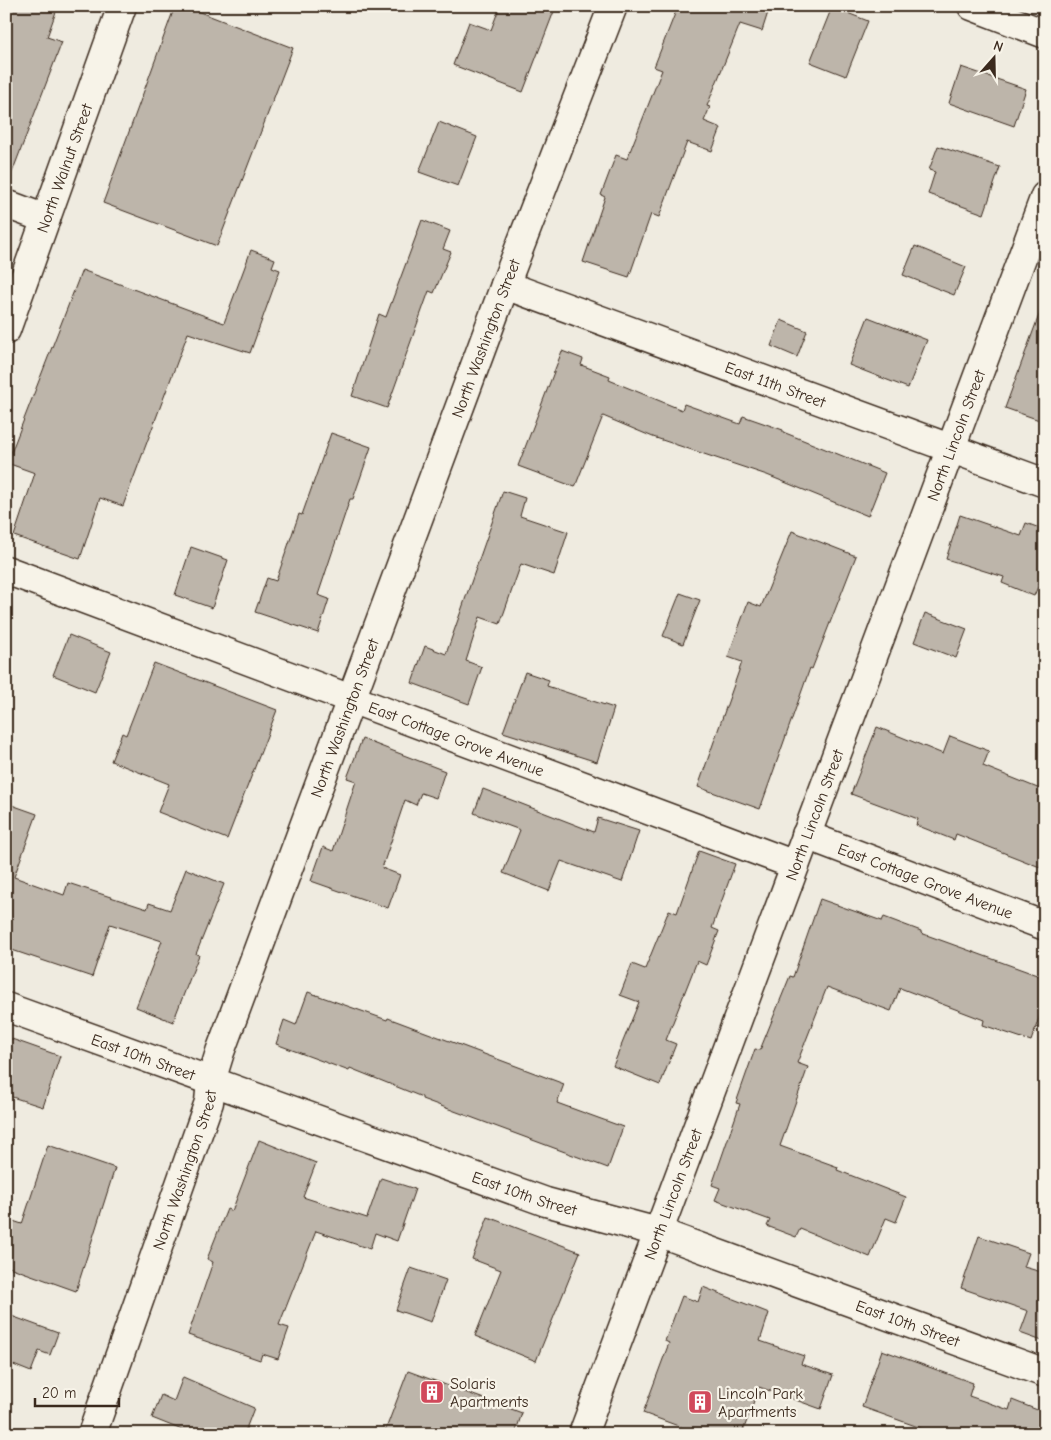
<svg xmlns="http://www.w3.org/2000/svg" width="1051" height="1440" viewBox="0 0 1051 1440" font-family="'Comic Neue',sans-serif">
<rect width="100%" height="100%" fill="#efebe0"/>
<filter id="ink" filterUnits="userSpaceOnUse"><feTurbulence type="fractalNoise" baseFrequency=".02" numOctaves="2"/><feDisplacementMap in="SourceGraphic" scale="10" xChannelSelector="R" yChannelSelector="G"/><feConvolveMatrix kernelMatrix="1 2 1 2 8 2 1 2 1" color-interpolation-filters="sRGB"/></filter>
<g filter="url(#ink)">
<g fill="#bdb5aa" stroke="#3b2a1e">
<polygon points="6,6 58,6 47,37 62,42 8,183 6,182"/>
<polygon points="175,6 184,6 293,48 217,246 103,203"/>
<polygon points="500,6 556,6 523,92 453,65 469,22 491,30"/>
<polygon points="678,6 770,6 762,31 740,24 707,106 710,107 704,121 721,128 712,151 687,142 659,217 651,214 629,277 583,262 605,197 601,195 616,155 627,159 662,70 654,67"/>
<polygon points="832,7 868,21 846,76 810,62"/>
<polygon points="961,67 1026,89 1014,126 949,103"/>
<polygon points="439,122 477,137 458,186 419,172"/>
<polygon points="938,146 1000,167 984,214 928,194 935,172 929,170"/>
<polygon points="422,220 450,231 443,249 451,252 434,293 429,291 387,408 352,396 379,314 386,317"/>
<polygon points="915,246 966,267 954,295 903,275"/>
<polygon points="251,250 275,259 272,267 280,270 250,353 188,333 123,506 100,498 80,559 14,536 35,473 7,463 82,270 224,323"/>
<polygon points="1042,307 1045,307 1045,422 1005,408"/>
<polygon points="868,317 927,340 908,388 849,365"/>
<polygon points="781,320 807,331 797,357 771,346"/>
<polygon points="562,351 583,359 581,365 610,376 609,380 682,410 684,404 740,424 743,416 783,430 783,432 885,473 868,516 767,475 653,437 603,416 575,487 518,466"/>
<polygon points="331,433 371,447 353,499 350,499 318,595 329,599 318,633 255,612 267,578 276,581 299,514 302,515"/>
<polygon points="503,491 525,498 520,516 568,532 554,575 521,564 500,624 480,617 466,661 482,667 469,704 412,683 425,646 446,654"/>
<polygon points="960,515 1021,536 1026,523 1045,530 1045,570 1034,596 1002,583 1004,577 946,559"/>
<polygon points="792,531 856,556 812,669 810,668 760,809 698,787 742,662 728,657 748,602 761,607"/>
<polygon points="191,547 228,560 212,608 175,595"/>
<polygon points="680,593 700,600 683,644 663,636"/>
<polygon points="925,613 967,629 956,658 914,642"/>
<polygon points="69,635 111,652 95,692 53,675"/>
<polygon points="154,663 277,710 227,839 158,812 169,784 111,761 122,733 126,735"/>
<polygon points="525,672 549,680 547,686 614,708 597,762 503,732"/>
<polygon points="877,727 943,754 950,736 989,751 983,766 1045,791 1045,869 956,834 954,840 916,825 918,819 851,794"/>
<polygon points="362,739 445,771 436,798 421,793 416,805 405,800 382,868 400,875 388,908 311,881 323,847 333,851 356,781 347,778"/>
<polygon points="483,789 594,832 598,818 639,831 622,882 561,861 549,891 503,873 520,830 474,813"/>
<polygon points="6,803 37,814 14,877 64,895 68,883 147,909 149,903 170,910 186,869 224,884 196,954 199,955 173,1022 136,1007 162,941 110,924 92,977 6,948"/>
<polygon points="699,851 735,864 712,928 719,931 706,965 697,961 666,1040 676,1044 660,1085 613,1066 639,1002 620,995 632,964 645,969 669,910 677,913"/>
<polygon points="820,899 882,921 884,917 921,931 921,933 1045,978 1045,1001 1031,1041 983,1025 984,1020 900,988 891,1011 827,987 797,1063 808,1067 780,1146 838,1167 837,1170 906,1197 896,1222 886,1218 870,1257 800,1229 796,1237 767,1226 770,1220 715,1200 720,1188 712,1185 740,1104 736,1103 755,1049 760,1050 790,976 793,977"/>
<polygon points="308,992 387,1020 388,1018 564,1084 557,1103 623,1127 608,1168 422,1099 422,1097 350,1068 349,1071 276,1044 284,1020 296,1025"/>
<polygon points="6,1037 60,1056 43,1107 6,1095"/>
<polygon points="259,1140 316,1163 303,1197 367,1218 381,1178 415,1189 397,1241 375,1233 370,1249 316,1231 279,1325 289,1328 278,1359 262,1354 260,1360 188,1335 213,1262 207,1259 227,1209 232,1211"/>
<polygon points="48,1145 115,1168 76,1291 6,1266 6,1242 13,1221 22,1224"/>
<polygon points="488,1217 580,1252 536,1361 475,1336 501,1270 472,1259"/>
<polygon points="979,1236 1029,1253 1024,1267 1045,1273 1045,1342 1020,1333 1028,1311 961,1288"/>
<polygon points="411,1268 446,1280 431,1322 396,1310"/>
<polygon points="703,1287 769,1313 760,1341 804,1356 801,1364 833,1375 821,1409 759,1387 742,1434 700,1434 643,1413 669,1343 665,1341 682,1296 698,1302"/>
<polygon points="6,1314 58,1333 50,1355 39,1351 31,1372 6,1362"/>
<polygon points="882,1350 973,1383 969,1396 1009,1410 1012,1400 1045,1413 1038,1434 938,1434 862,1407"/>
<polygon points="408,1371 522,1413 515,1434 384,1434"/>
<polygon points="183,1377 254,1408 244,1434 192,1434 152,1418 161,1395 174,1401"/>
</g>
<g fill="none" stroke-linecap="round" stroke-linejoin="round">
<defs>
<g id="minor">
<polyline points="972,6 1045,34"/>
<path id="s1" d="M505 285 1045 483"/>
<path id="s2" d="M6 570 795 865"/>
<path id="s3" d="M806 835 1045 926"/>
<path id="s4" d="M92 1434 209 1102 211 1081 220 1052 505 285 613 6"/>
<path id="s5" d="M583 1434 1045 196"/>
</g>
<g id="tertiary">
<polyline points="6,204 46,219"/>
<path id="s6" d="M6 1007 546 1202 658 1232 1045 1373"/>
</g>
<g id="primary">
<path id="s7" d="M6 330 122 6"/>
</g>
</defs>
<use href="#minor" stroke="#3b2a1e" stroke-width="31"/>
<use href="#tertiary" stroke="#3b2a1e" stroke-width="31"/>
<use href="#primary" stroke="#3b2a1e" stroke-width="31"/>
<use href="#minor" stroke="#f7f3e8" stroke-width="28"/>
<use href="#tertiary" stroke="#f7f3e8" stroke-width="28"/>
<use href="#primary" stroke="#f7f3e8" stroke-width="28"/>
</g>
</g>
<defs>
<symbol id="building-square" viewBox="-11 -11 22 22"><rect x="-9" y="-9" width="18" height="18" rx="4" fill="#d1495b" stroke="#f7f3e8"/><path d="M-4-6H4V6H1V3H-1V6H-4ZM-2.5-4.3h1.7v1.8h-1.7ZM.8-4.3h1.7v1.8H.8ZM-2.5-1h1.7V.8h-1.7ZM.8-1h1.7V.8H.8Z" fill="#fff"/></symbol>
</defs>
<g fill-rule="evenodd">
<use href="#building-square" x="418" y="1378" width="28" height="28"/>
<use href="#building-square" x="686" y="1388" width="28" height="28"/>
</g>
<g text-anchor="middle" stroke-width="4.5" stroke-linejoin="round" paint-order="stroke">
<g font-size="16" fill="#3b2a1e" stroke="#f7f3e8">
<text dy="6" stroke="none"><textPath href="#s7" startOffset="172">North Walnut Street</textPath></text>
<text dy="6" stroke="none"><textPath href="#s4" startOffset="1165">North Washington Street</textPath></text>
<text dy="6" stroke="none"><textPath href="#s1" startOffset="288">East 11th Street</textPath></text>
<text dy="6" stroke="none"><textPath href="#s5" startOffset="1066">North Lincoln Street</textPath></text>
<text dy="6" stroke="none"><textPath href="#s4" startOffset="760">North Washington Street</textPath></text>
<text dy="6" stroke="none"><textPath href="#s2" startOffset="481">East Cottage Grove Avenue</textPath></text>
<text dy="6" stroke="none"><textPath href="#s5" startOffset="661">North Lincoln Street</textPath></text>
<text dy="6" stroke="none"><textPath href="#s3" startOffset="128">East Cottage Grove Avenue</textPath></text>
<text dy="6" stroke="none"><textPath href="#s6" startOffset="146">East 10th Street</textPath></text>
<text dy="6" stroke="none"><textPath href="#s4" startOffset="280">North Washington Street</textPath></text>
<text dy="6" stroke="none"><textPath href="#s6" startOffset="551">East 10th Street</textPath></text>
<text dy="6" stroke="none"><textPath href="#s5" startOffset="256">North Lincoln Street</textPath></text>
<text dy="6" stroke="none"><textPath href="#s6" startOffset="956">East 10th Street</textPath></text>
</g>
<g font-size="16" fill="#3b2a1e" stroke="#f7f3e8" text-anchor="start">
<text x="450" y="1389">Solaris<tspan x="450" dy="18">Apartments</tspan></text>
<text x="718" y="1399">Lincoln Park<tspan x="718" dy="18">Apartments</tspan></text>
</g>
</g>
<rect width="1051" height="1440" fill="none" stroke="#f7f3e8" stroke-width="25"/>
<rect x="12" y="12" width="1026" height="1415" fill="none" stroke="#3b2a1e" stroke-width="2" filter="url(#ink)"/>
<g transform="translate(994 58) rotate(20)" stroke="#f7f3e8" stroke-width="4" paint-order="stroke">
<path d="M0-4L9 19L0 12L-9 19Z" fill="#3b2a1e"/>
<text y="-8" font-size="14" font-weight="bold" text-anchor="middle" fill="#3b2a1e">N</text>
</g>
<path d="M35 1398v8h84v-8" fill="none" stroke="#3b2a1e" stroke-width="2.5"/>
<text x="42" y="1398" font-size="15" fill="#3b2a1e" stroke="#f7f3e8" stroke-width="4" paint-order="stroke">20 m</text>
</svg>
